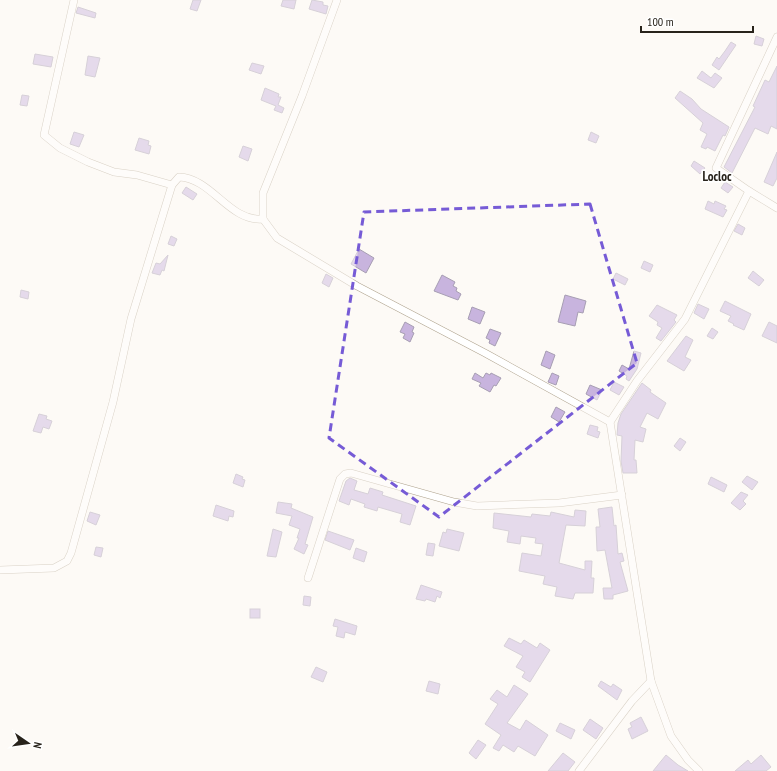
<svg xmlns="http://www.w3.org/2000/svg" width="777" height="771" viewBox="0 0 777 771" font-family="'PT Sans Narrow',sans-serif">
<rect width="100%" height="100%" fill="#fdfaf6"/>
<g fill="#c8b4de" stroke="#a79eb3">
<polygon points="193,0 201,0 197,11 190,9"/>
<polygon points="283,0 296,0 294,9 281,6"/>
<polygon points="312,0 323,2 323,5 328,6 326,14 309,9"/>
<polygon points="78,7 96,13 95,18 76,13"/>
<polygon points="756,36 764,39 762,46 754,44"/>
<polygon points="731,42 736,45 719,70 712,65 717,57 719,59 725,51"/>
<polygon points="35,54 53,57 51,67 33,64"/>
<polygon points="88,56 100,58 95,77 85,75"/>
<polygon points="252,63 264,66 261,74 249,70"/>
<polygon points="777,66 777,129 771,126 768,134 755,128 732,173 724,167 755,107 753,106 765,80 769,82"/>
<polygon points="702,71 711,78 715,73 722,78 714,88 697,78"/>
<polygon points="265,88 279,94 278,97 281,97 278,105 284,108 282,113 274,110 276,106 261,100"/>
<polygon points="680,91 692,99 701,109 729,127 725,136 723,135 715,151 707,147 706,149 701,147 707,134 700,130 703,123 675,98"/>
<polygon points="22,95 29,96 27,106 20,105"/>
<polygon points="74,132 84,135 79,147 70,144"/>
<polygon points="591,132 599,136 596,143 588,140"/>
<polygon points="139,138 149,141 148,145 151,146 149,154 135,150"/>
<polygon points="243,146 252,149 248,161 239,157"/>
<polygon points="777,152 777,178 773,186 764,182"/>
<polygon points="694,161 705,168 700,174 691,166"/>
<polygon points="725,182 733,187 728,193 721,188"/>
<polygon points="186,187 197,194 193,200 182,193"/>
<polygon points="708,201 714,204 715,201 726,206 724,209 727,210 723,217 705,209"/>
<polygon points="738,224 745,228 742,235 734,231"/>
<polygon points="171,236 177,239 174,246 168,244"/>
<polygon points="359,249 374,258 366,273 351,264"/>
<polygon points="168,255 164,271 162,270 160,275 152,273 156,263 160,264"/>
<polygon points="644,261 653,265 650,272 641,268"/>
<polygon points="753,271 764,280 759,286 748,278"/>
<polygon points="616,273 628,279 625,285 613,279"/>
<polygon points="326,274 333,278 329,287 322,283"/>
<polygon points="442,275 455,282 453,286 457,288 456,291 461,294 458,300 434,291"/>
<polygon points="21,290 29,292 28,299 20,297"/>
<polygon points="565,295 586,301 583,313 578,312 575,326 558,322"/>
<polygon points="725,301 751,314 744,330 733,325 734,324 728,321 731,316 720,311"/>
<polygon points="698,304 709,309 704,319 694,313"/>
<polygon points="657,305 677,315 674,320 676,322 661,341 656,338 662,328 657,325 658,322 649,316"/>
<polygon points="472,307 485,312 480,324 468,319"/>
<polygon points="405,322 414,327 412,332 414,333 410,342 403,338 405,334 400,332"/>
<polygon points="769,322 777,326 777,343 762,336"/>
<polygon points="712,328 718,332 713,339 707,336"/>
<polygon points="490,329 501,333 495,346 489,343 490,340 486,338"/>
<polygon points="686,336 693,340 685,357 691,360 684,371 667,361"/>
<polygon points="546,351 555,355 550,369 541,365"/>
<polygon points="634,351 641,353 637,369 629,381 626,379 627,376 619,371 622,365 629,369"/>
<polygon points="475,373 483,378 486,373 490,375 491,373 501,378 496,386 494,385 490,392 479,386 481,383 472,379"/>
<polygon points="552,373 559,376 556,385 548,382"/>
<polygon points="614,382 624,387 619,395 610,390"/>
<polygon points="642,383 651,390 650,392 666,403 658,419 647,413 640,427 646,429 643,442 635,440 634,460 636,460 637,473 623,473 621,461 622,436 617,435 618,423 621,414"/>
<polygon points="590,385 602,390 597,400 586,394"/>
<polygon points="556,407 565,412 559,422 551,417"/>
<polygon points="39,414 47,416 46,419 52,421 49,429 43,427 41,433 33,431"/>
<polygon points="590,425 598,427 597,431 600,432 598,438 587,434"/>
<polygon points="680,438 686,442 680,451 674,446"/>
<polygon points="236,474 243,477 242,479 245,480 243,487 233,483"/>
<polygon points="747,476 758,482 752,490 742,482"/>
<polygon points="711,477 727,485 724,492 708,484"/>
<polygon points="350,478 357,481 354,490 368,494 370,488 383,492 382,495 416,506 410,525 400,522 402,514 378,507 377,511 364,507 365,504 351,499 349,505 339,501 346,481"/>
<polygon points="741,492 748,495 743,501 746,504 740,510 731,503"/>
<polygon points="278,502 292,504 291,508 313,517 305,544 308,545 304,554 294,549 299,538 297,538 300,529 289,525 292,516 276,513"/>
<polygon points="216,505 234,511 233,517 229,516 228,521 213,516"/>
<polygon points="612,507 614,526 616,525 618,554 622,553 624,561 620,562 628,591 613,595 613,599 604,599 603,588 612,588 605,550 597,551 596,527 600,527 598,509"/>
<polygon points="575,510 586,511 585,526 566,525 559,563 585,570 585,561 592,561 591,578 594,578 593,593 575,593 573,599 555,596 557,587 543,584 545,576 519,571 522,553 541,556 543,544 535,543 536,538 521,536 520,544 507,542 509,531 493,528 494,513 531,517 532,514 550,516 551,512 574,517"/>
<polygon points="90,512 100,515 96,525 87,521"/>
<polygon points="273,529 282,532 276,557 267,556"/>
<polygon points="447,529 464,533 459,551 439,546 443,532 446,533"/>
<polygon points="328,531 354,540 350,550 325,540"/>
<polygon points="428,543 435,544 433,556 426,555"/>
<polygon points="96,547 103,548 101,557 94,555"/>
<polygon points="356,548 367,552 364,562 353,558"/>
<polygon points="421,585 442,592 440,598 437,596 435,602 426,599 425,601 416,599"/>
<polygon points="304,596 311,597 310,606 303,605"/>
<rect x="250" y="609" width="10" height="9"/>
<polygon points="335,619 357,626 355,635 345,632 344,638 336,636 338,627 333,626"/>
<polygon points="509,638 521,644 524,640 537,648 540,643 550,650 530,682 522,677 525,672 516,667 523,656 504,646"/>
<polygon points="316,667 327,672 323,682 311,677"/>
<polygon points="429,681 440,684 438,694 426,691"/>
<polygon points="601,681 611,687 613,684 622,690 617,700 598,686"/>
<polygon points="514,685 528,694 507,723 520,730 526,720 548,735 535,756 518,746 514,752 503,745 499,751 493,748 501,735 485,724 498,704 490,699 497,690 507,697"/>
<polygon points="641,717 648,731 632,739 628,729 632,727 630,723"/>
<polygon points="590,719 603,728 596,739 583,730"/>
<polygon points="560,723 575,730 571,739 556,731"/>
<polygon points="478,740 486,745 476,759 469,753"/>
<polygon points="563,753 575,762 568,771 548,771"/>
<polygon points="666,755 678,765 688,771 653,771"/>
<polygon points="761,755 771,767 766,771 735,771 748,760 751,764"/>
</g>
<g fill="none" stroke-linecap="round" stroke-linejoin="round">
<defs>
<g id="minor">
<polyline points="74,0 44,135 60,148 88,162 114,172 137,175 172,185"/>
<polyline points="337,0 302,96 263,193 263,219 277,238 357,286 485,353 610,422"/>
<polyline points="749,191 716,168 777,37"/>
<path d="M0 570 54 568 67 561 71 553 113 402 131 319 172 185 179 177C212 178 229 222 263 219"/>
<polyline points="308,578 340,479 345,474 351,473 454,502 477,506 559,503 622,495"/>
<polyline points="579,771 632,701 651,681"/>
<polyline points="699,771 688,760 671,736 651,681 610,422 637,381 685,319 749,191 777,208"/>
</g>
</defs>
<use href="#minor" stroke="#aea28d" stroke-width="8"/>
<use href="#minor" stroke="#fff" stroke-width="7"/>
</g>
<path d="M0 0H777V771H0ZM590 204 637 363 439 517 329 438 364 212Z" fill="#fdfaf6" fill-opacity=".55" fill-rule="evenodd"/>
<path fill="none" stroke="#765bd6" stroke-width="3" stroke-dasharray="8 5" stroke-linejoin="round" d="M590 204 637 363 439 517 329 438 364 212Z"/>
<g text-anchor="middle" stroke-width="3.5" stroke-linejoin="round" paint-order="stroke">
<g font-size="13" font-weight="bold" fill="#28231b" stroke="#fff">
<text x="717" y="181">Locloc</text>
</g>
</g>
<g transform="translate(28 743) rotate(103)" stroke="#ffffff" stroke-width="3" paint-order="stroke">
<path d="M0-3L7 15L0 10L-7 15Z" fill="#28231b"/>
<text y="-6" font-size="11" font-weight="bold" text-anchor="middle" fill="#28231b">N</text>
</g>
<path d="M641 26v6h112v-6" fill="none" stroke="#28231b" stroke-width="2"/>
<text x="647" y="26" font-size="12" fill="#28231b" stroke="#ffffff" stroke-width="3" paint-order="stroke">100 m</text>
</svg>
